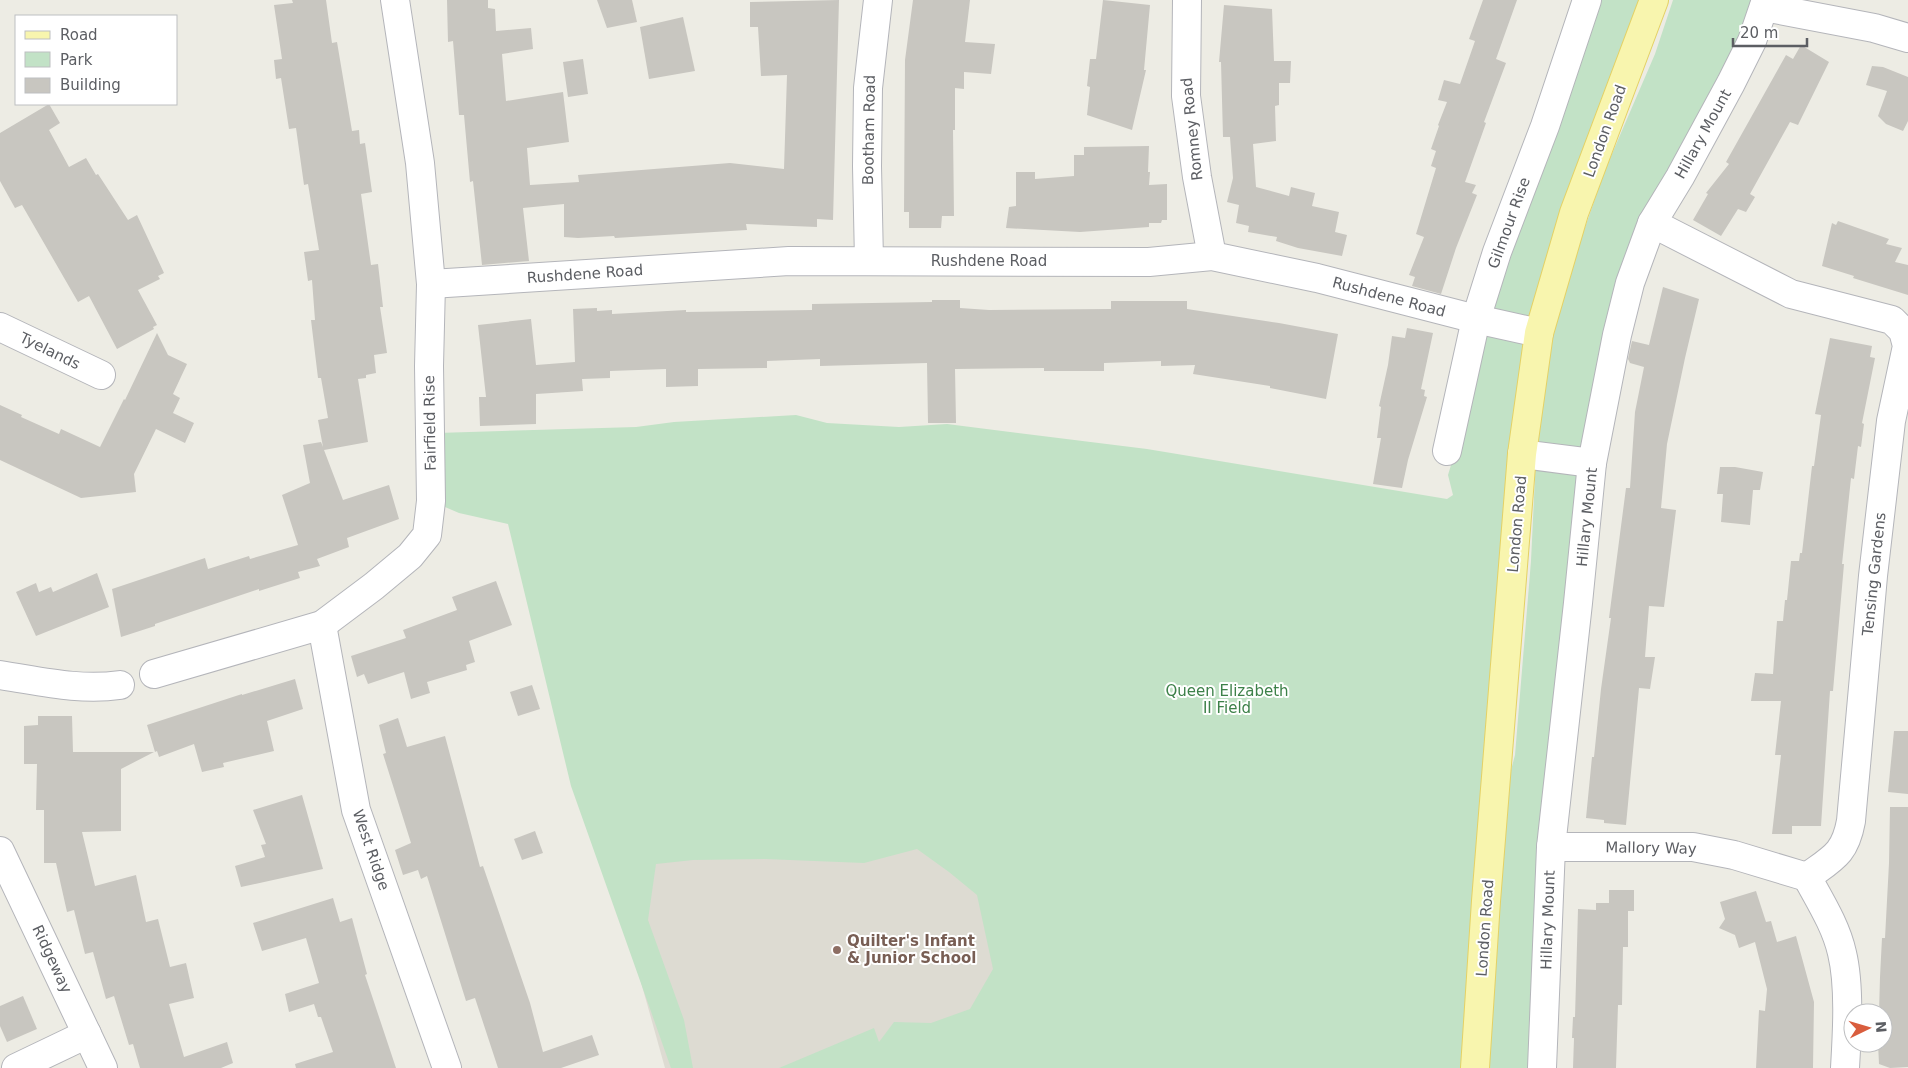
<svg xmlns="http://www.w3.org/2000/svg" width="1908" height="1068" viewBox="0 0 1908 1068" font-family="'DejaVu Sans',sans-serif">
<rect width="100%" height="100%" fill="#edece4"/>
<polygon fill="#dddbd2" points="1013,791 1063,1068 665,1068 599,832"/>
<polygon fill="#c2e2c6" points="1587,0 1654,0 1539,333 1491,846 1515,755 1531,561 1536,456 1550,341 1573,262 1605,170 1655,54 1673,0 1766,0 1731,83 1617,335 1542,1068 779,1068 874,1028 879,1042 894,1022 931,1023 970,1009 993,969 977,895 949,872 917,849 864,863 765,859 693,860 656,864 648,920 684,1020 693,1068 671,1068 571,786 508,524 459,513 431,501 437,433 636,427 674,422 796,415 827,423 899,427 947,424 1147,449 1447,499 1453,495 1448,475 1461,432 1454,419"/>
<g fill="#c8c6c0">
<polygon points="292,0 326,0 332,43 337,42 352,131 359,130 360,144 365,143 372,192 361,194 371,265 378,264 383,307 380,307 387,353 374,355 376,373 366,375 366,378 358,379 368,442 324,450 343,500 389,485 399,519 347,538 349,547 317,559 320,566 298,572 300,578 259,591 259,589 155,624 155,626 121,637 112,589 205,558 208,569 249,556 250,559 298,545 282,495 310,483 303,445 321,442 323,447 318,420 328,418 321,378 318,378 311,320 315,320 312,280 308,281 304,252 319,250 308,184 304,185 296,128 289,129 281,78 276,79 274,60 282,59 274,5 293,3"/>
<polygon points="447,0 488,0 488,8 495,9 496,31 531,28 533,49 502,54 506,101 563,92 569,142 527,148 530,185 579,182 578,175 730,163 784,169 787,75 761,76 758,27 750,27 750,2 839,0 833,220 817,219 817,227 746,224 747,230 615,238 614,236 578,238 564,237 564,204 523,208 529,261 482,265 473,181 470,182 464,115 459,115 453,41 448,42"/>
<polygon points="597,0 632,0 637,22 607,28"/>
<polygon points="913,0 970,0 965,42 995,44 991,74 964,72 964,89 955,88 955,130 953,130 954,216 942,216 941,228 909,228 909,212 904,212 905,60"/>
<polygon points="1103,0 1150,5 1144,70 1146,70 1132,130 1087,115 1090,87 1087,86 1090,59 1096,59"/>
<polygon points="1483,0 1517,0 1496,59 1506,63 1484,122 1486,123 1465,182 1476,185 1472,193 1477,195 1456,248 1441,294 1412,286 1415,277 1409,275 1424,237 1416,234 1436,168 1431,166 1436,151 1431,149 1439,126 1438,125 1447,102 1438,100 1444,80 1460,84 1475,41 1469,39"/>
<polygon points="1224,5 1272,9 1274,61 1291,61 1290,83 1279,83 1279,105 1275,106 1276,141 1253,144 1256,187 1289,196 1291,187 1315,193 1312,206 1339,212 1335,232 1347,235 1342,256 1298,248 1276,241 1277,237 1248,232 1249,226 1236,223 1239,205 1227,202 1233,178 1230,137 1223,137 1221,62 1219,62"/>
<polygon points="683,17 695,71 649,79 640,27"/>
<polygon points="1801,45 1829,62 1798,125 1790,122 1750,194 1755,197 1746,212 1738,209 1721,236 1693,220 1708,194 1706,193 1729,164 1726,162 1786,55 1793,59"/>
<polygon points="583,59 588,94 568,97 563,62"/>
<polygon points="1872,66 1883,67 1908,77 1908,121 1903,131 1886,124 1878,116 1887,91 1866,85"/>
<polygon points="49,104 60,123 49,130 69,167 86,158 96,175 98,174 128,220 137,215 164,273 158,276 160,279 138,290 157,325 153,327 154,329 117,349 89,296 78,302 22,205 15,208 0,181 0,133"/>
<polygon points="1149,146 1148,172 1150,172 1149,185 1167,184 1167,220 1162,220 1161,223 1149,223 1149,227 1080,232 1006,228 1009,207 1016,206 1016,172 1035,172 1035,179 1074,176 1074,155 1084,155 1084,147"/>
<polygon points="1838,221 1889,239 1886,244 1902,248 1895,262 1908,265 1908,295 1853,278 1854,276 1822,266 1832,223 1836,225"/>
<polygon points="1663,287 1699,299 1685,358 1667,444 1661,508 1676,510 1664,607 1649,606 1645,657 1655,657 1650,689 1639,688 1626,825 1604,823 1604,820 1586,818 1592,757 1594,757 1601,689 1611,618 1609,618 1626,488 1630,488 1635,412 1644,367 1630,363 1628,359 1632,341 1649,345"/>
<polygon points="932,300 960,300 960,308 989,310 1111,309 1111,301 1187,301 1187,309 1279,323 1338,334 1326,399 1270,388 1270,386 1193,374 1195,365 1161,366 1161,361 1104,363 1104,371 1044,371 1044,368 955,369 956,423 928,423 927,363 820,366 820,359 767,361 767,368 698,369 698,386 666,387 666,369 610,371 610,378 582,379 583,391 536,394 536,424 480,426 479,397 486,397 478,325 531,319 536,365 575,362 573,309 597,308 597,311 612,310 612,314 686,310 686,312 812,310 812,304 932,302"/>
<polygon points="1407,328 1433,333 1421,389 1425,390 1424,396 1427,397 1408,460 1402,488 1373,484 1381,438 1377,438 1381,407 1379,406 1388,365 1392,336 1405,338"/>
<polygon points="157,333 168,355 187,364 173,394 180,398 173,413 194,423 185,443 156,429 134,474 136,492 81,498 0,460 0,405 22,415 21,417 59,434 61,429 100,447 124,399 125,400"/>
<polygon points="1830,338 1872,346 1870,357 1875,358 1862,423 1864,424 1861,447 1858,446 1854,479 1851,478 1842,564 1844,564 1833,691 1830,691 1821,826 1792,826 1792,834 1772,834 1781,755 1775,755 1781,701 1751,701 1755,673 1773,674 1777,621 1783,621 1785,600 1787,600 1791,561 1799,561 1800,553 1802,553 1812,466 1814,466 1821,415 1815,414"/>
<polygon points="1720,467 1735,467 1763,472 1760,490 1753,490 1750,525 1721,522 1723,494 1717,494"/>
<polygon points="97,573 109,607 36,636 16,592 36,583 39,592 51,587 53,592"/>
<polygon points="496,581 512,625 469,641 475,662 466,665 467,670 427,682 430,693 411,699 404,672 368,684 364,674 357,677 351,656 406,638 403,630 457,610 452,597"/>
<polygon points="295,679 303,709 267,721 274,751 223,763 224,767 202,772 194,744 159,757 157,751 155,752 147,725 242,694 242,695"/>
<polygon points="532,685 540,709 518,716 510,692"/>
<polygon points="38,716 72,716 73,752 154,752 121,769 121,831 82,832 95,886 136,875 146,922 158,919 170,967 186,963 194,998 169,1004 184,1057 227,1042 233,1063 221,1068 140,1068 133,1044 129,1045 114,996 106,999 93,952 85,954 74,910 67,912 56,863 44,863 44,810 36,810 37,764 24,764 24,726 38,725"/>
<polygon points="398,718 407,747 445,736 480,867 483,866 530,1003 543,1052 592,1035 599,1055 561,1068 498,1068 475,998 466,1001 427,876 421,879 418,870 403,875 395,850 411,843 383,754 386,753 379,725"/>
<polygon points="1894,731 1908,731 1908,794 1888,792"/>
<polygon points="302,795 323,869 241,887 235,866 265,857 261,845 266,844 253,810"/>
<polygon points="1890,807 1908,807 1908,1067 1890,1068 1879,1064 1878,1043 1883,1043 1883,1013 1879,1013 1880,977 1882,938 1885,938 1889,863"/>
<polygon points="535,831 543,853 522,860 514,839"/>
<polygon points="1609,890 1634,890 1634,911 1628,911 1628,947 1623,947 1622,1005 1618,1005 1616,1068 1573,1068 1574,1038 1572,1038 1573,1017 1575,1017 1578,909 1596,910 1596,903 1609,903"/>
<polygon points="1756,891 1766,922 1771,921 1777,942 1796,936 1814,1002 1813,1068 1756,1068 1759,1010 1765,1011 1767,989 1755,942 1739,948 1735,935 1719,928 1725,919 1720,902"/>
<polygon points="333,898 340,922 352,918 367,974 365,975 396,1068 296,1068 295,1064 333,1052 321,1017 318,1017 314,1004 289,1012 285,994 319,983 306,938 262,951 253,923"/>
<polygon points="23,996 37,1029 7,1042 0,1026 0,1006"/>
</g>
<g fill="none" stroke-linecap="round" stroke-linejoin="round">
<defs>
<g id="minor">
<polyline points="1187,0 1186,96 1197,177 1212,256"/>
<polyline points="1764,7 1874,28 1908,38"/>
<path d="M1652 223 1791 294 1892 320 1903 331 1907 346 1891 421 1873 576 1851 821C1845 854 1833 858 1807 877 1820 901 1836 926 1842 953 1850 986 1847 1034 1845 1068"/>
<polyline points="869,261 867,166 868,88 878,0"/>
<polyline points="431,284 789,261 1149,262 1212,256 1317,278 1476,319 1539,333"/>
<polyline points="0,327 101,375"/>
<polyline points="1447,451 1476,319 1497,252 1545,126 1587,0"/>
<polyline points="1522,454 1592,463"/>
<polyline points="322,625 356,810 447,1068"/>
<polyline points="154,674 322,625 374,586 410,556 427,535 431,501 429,366 431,284 420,163 395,0"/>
<path d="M0 675C40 681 79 691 120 685"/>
<polyline points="1551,847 1693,847 1734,855 1807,877"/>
<polyline points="0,851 103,1068"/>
<polyline points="16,1068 87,1034"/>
<polyline points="1542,1068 1551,847 1578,603 1592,463 1617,335 1630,283 1652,223 1680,177 1731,83 1752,41 1766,0"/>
</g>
<polyline id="primary" points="1475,1068 1486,901 1522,454 1539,333 1574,213 1654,0"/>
</defs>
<use href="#minor" stroke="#b4b5ba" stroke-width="30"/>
<use href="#primary" stroke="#e4d165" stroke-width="30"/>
<use href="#minor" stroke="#fff" stroke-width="28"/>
<use href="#primary" stroke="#f8f5ae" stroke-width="28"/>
</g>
<circle fill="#8d6e63" stroke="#fff" stroke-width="2" cx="837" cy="950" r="5"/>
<g text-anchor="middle" stroke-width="4" stroke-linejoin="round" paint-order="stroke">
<g font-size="15" fill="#5c5e63" stroke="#fff">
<text transform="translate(1192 129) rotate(-96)" y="5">Romney Road</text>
<text transform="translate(869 130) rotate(-89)" y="5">Bootham Road</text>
<text transform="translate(1605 131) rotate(-70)" y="5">London Road</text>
<text transform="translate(1703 134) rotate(-61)" y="5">Hillary Mount</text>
<text transform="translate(1509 223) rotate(-70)" y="5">Gilmour Rise</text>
<text x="989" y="266">Rushdene Road</text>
<text transform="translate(585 274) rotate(-4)" y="5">Rushdene Road</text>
<text transform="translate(1389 297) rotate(15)" y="5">Rushdene Road</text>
<text transform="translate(50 351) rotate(26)" y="5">Tyelands</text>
<text transform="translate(430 423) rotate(-91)" y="5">Fairfield Rise</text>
<text transform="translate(1587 517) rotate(-84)" y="5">Hillary Mount</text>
<text transform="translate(1517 524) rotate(-85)" y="5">London Road</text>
<text transform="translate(1874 574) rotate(-84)" y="5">Tensing Gardens</text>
<text transform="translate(1651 848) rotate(1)" y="5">Mallory Way</text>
<text transform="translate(371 850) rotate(71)" y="5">West Ridge</text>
<text transform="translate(1548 920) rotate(-88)" y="5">Hillary Mount</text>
<text transform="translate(1485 928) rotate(-86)" y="5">London Road</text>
<text transform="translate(52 959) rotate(65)" y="5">Ridgeway</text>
</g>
<g font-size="15" fill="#3d8149" stroke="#fff">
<text x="1227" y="696">Queen Elizabeth<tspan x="1227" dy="17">II Field</tspan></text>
</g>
<g font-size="15" font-weight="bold" fill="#785e54" stroke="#fff" text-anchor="start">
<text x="847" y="946">Quilter's Infant<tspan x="847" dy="17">&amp; Junior School</tspan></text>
</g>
</g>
<rect x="15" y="15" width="162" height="90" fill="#ffffff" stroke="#bebfc1"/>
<rect x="25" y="31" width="25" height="8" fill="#f8f5ae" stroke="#bebfc1"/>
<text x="60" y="40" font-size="15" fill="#5c5e63">Road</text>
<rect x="25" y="52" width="25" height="15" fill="#c2e2c6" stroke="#bebfc1"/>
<text x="60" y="65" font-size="15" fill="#5c5e63">Park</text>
<rect x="25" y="78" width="25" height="15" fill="#c8c6c0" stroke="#bebfc1"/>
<text x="60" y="90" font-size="15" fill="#5c5e63">Building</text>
<g transform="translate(1868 1028) rotate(85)"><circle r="24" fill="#ffffff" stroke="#bebfc1"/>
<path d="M0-4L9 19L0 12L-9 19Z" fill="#d95d3d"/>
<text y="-8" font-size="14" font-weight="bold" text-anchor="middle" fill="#5c5e63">N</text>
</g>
<path d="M1733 38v8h74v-8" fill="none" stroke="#5c5e63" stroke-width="2.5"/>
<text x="1740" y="38" font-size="15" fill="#5c5e63" stroke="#ffffff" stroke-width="4" paint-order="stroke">20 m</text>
</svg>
